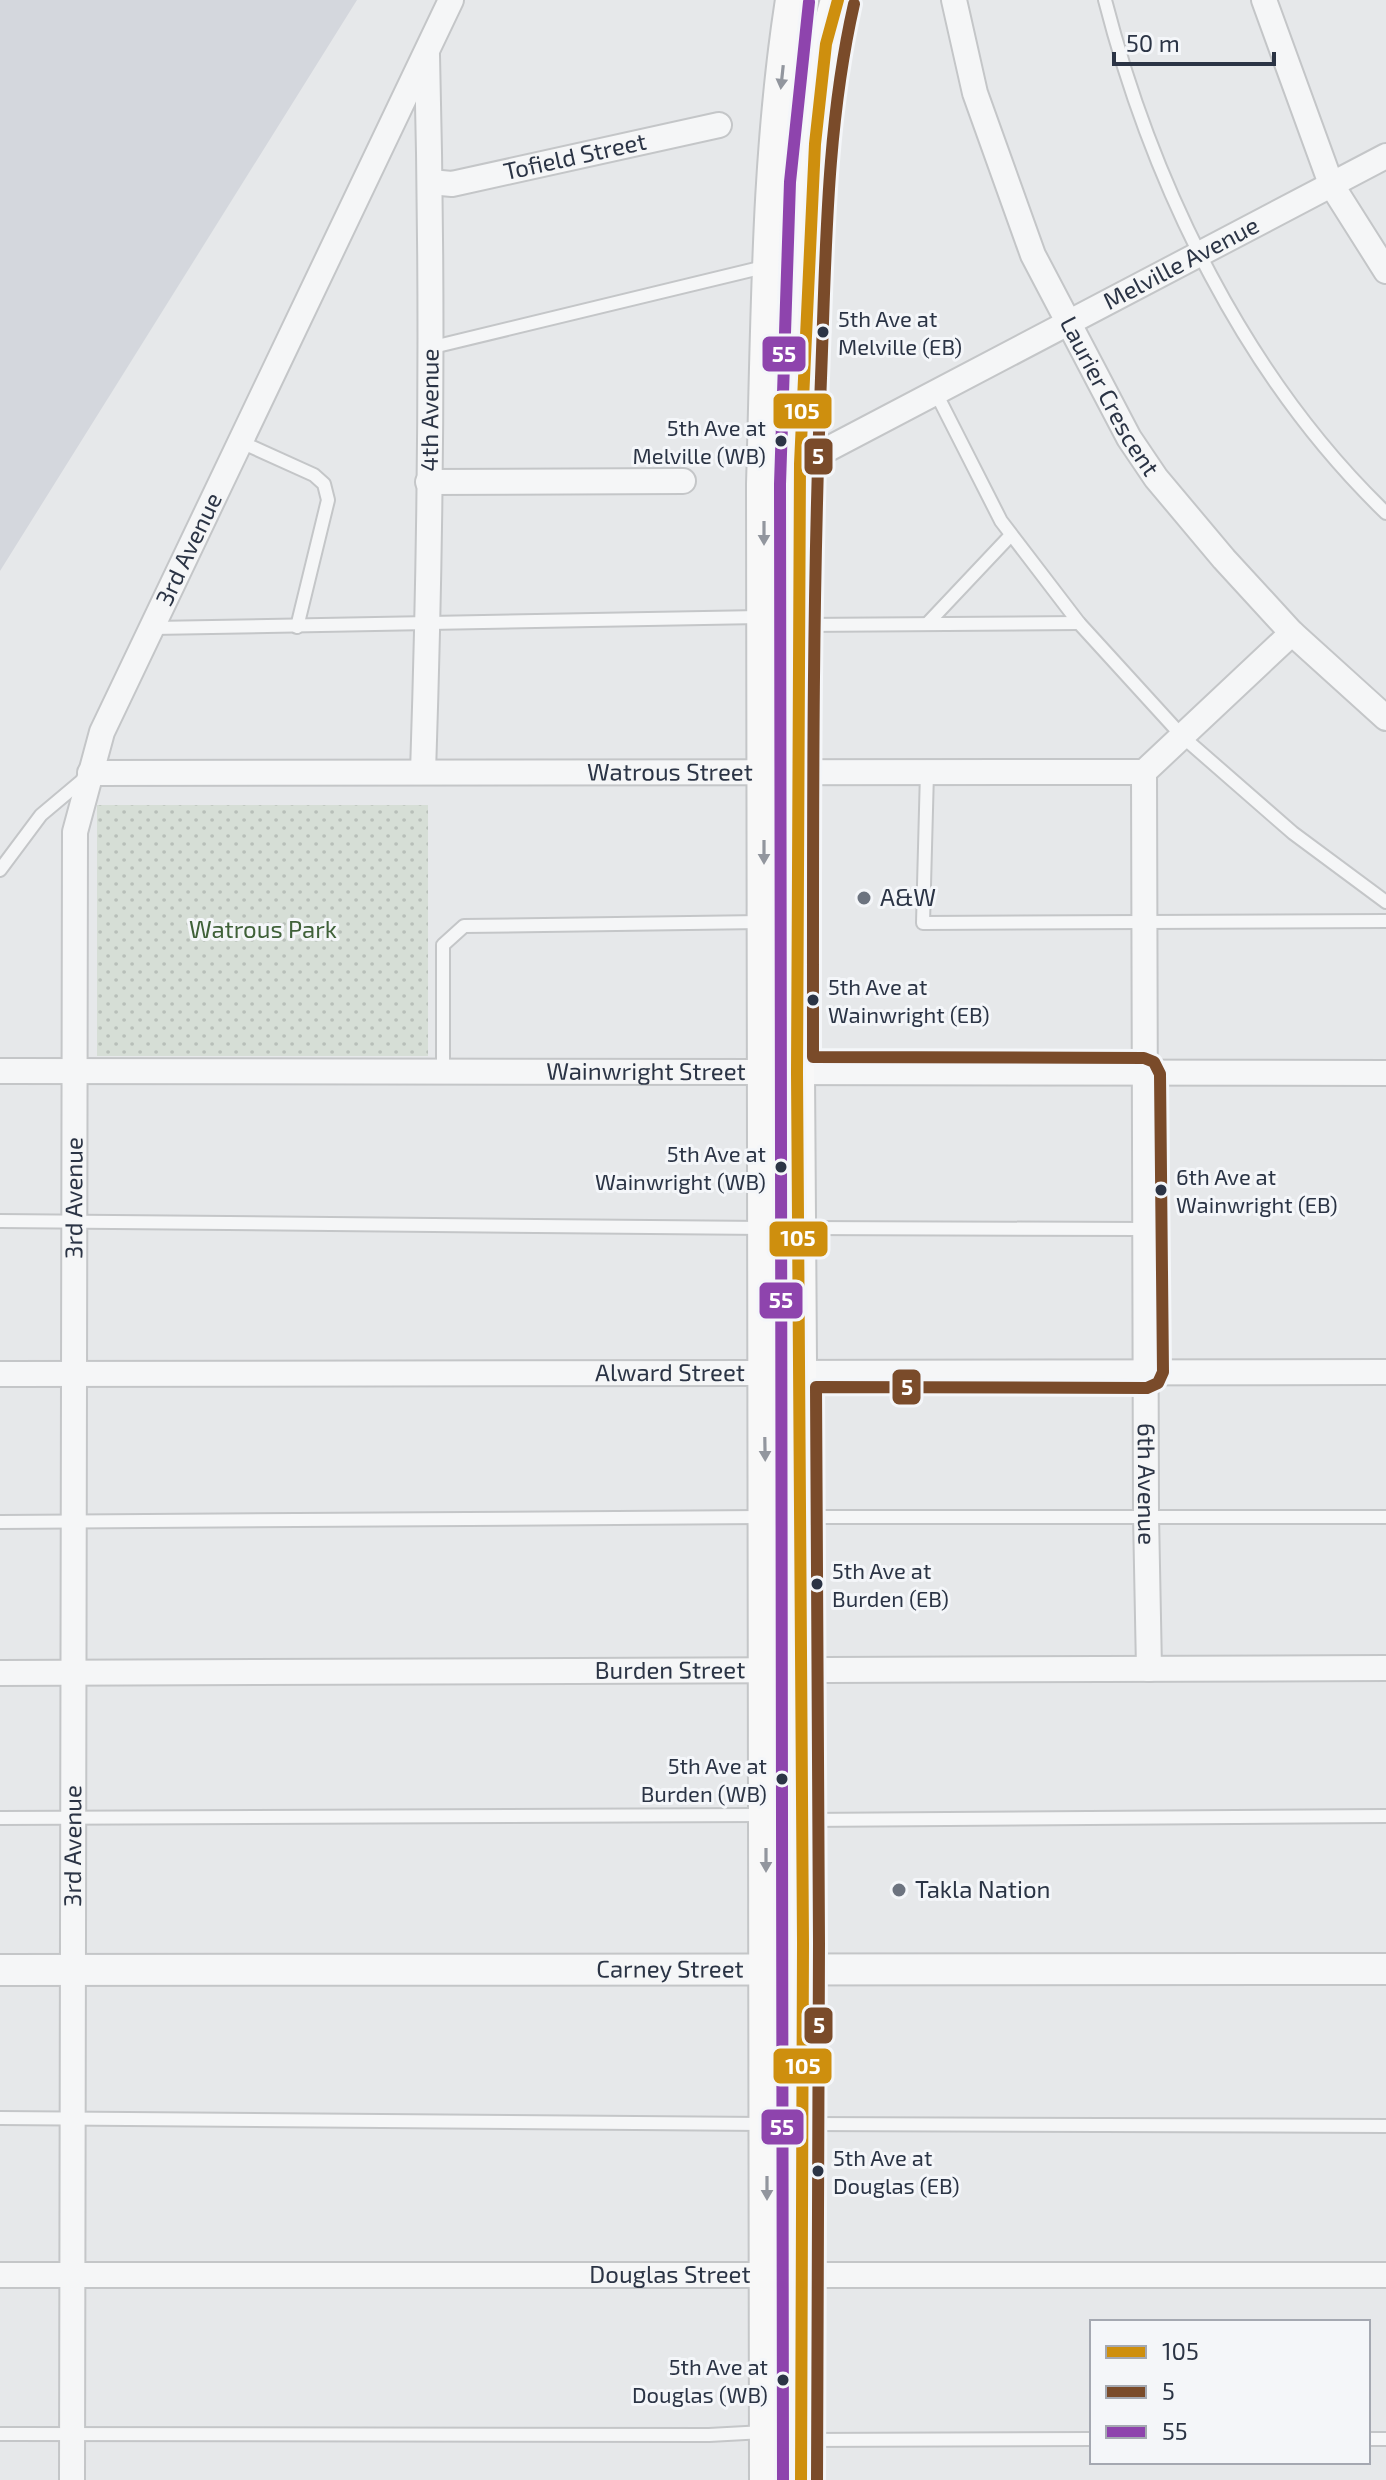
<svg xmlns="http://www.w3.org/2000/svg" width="1386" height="2480" viewBox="0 0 1386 2480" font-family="'Exo 2',sans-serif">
<defs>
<pattern id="park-dots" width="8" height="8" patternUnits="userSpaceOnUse" patternTransform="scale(2)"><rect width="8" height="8" fill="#d6ded6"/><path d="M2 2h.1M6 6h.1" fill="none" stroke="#b8bfb9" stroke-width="1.8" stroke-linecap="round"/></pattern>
</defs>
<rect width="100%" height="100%" fill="#e6e8ea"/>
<polygon fill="#d4d7dd" points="0,0 357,0 0,571"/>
<rect fill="url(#park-dots)" x="97" y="805" width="331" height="251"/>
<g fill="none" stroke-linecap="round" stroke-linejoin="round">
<defs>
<g id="service">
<path d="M1105 0C1153 187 1246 378 1386 513"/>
<polyline points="429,348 768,266"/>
<polyline points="935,391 1001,521 1079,623 1183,737 1293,833 1386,902"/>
<polyline points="241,442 314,475 324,484 328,500 297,627"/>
<polyline points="927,624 1011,535"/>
<polyline points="802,625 1079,623"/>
<polyline points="153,628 760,617"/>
<polyline points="927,772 923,923 1386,921"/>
<polyline points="0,870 41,815 85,778"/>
<polyline points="443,1072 443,945 464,926 761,922"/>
<polyline points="0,1221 765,1228"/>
<polyline points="801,1228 1145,1229"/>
<polyline points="804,1517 1386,1517"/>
<polyline points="0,1522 762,1517"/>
<polyline points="0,1818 762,1815"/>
<polyline points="805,1820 1386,1816"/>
<polyline points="0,2118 763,2124"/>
<polyline points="805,2124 1386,2126"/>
<polyline points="0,2434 709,2435 764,2432"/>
<polyline points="1368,2439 1386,2439"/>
<polyline points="803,2440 1092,2439"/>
</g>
<g id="minor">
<path id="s1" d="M954 0 975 93 1033 255 1129 438 1156 478 1224 559 1292 633 1386 718"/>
<polyline points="1264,0 1331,184 1386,271"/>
<path id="s2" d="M430 182 452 184 719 125"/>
<path id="s3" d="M790 469 1386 156"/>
<polyline points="428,482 683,481"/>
<path id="s4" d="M423 772C431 534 433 294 427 55"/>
<path id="s5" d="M1144 772 1146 1515 1149 1669"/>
<path id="s6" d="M90 773 1144 772 1292 633"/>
<path id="s7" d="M0 1071 1386 1073"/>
<path id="s8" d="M0 1374 1386 1372"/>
<path id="s9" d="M0 1673 1386 1668"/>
<path id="s10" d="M0 2275H1386"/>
<path id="s11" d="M72 2480 75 832 102 732 451 0"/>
</g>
<g id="tertiary">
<path id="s12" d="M0 1970 1386 1969"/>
</g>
<g id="secondary">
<path d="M767 2480 764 484C769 322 768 160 793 0"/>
<polyline points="801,2480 803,1943 797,1073 800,464 815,144 826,44 838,0"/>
</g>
</defs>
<use href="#service" stroke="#c4c6c8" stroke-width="16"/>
<use href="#minor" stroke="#c4c6c8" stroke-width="28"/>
<use href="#tertiary" stroke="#c4c6c8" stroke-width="34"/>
<use href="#secondary" stroke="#c4c6c8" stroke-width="38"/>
<use href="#service" stroke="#f5f6f7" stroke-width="12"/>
<use href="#minor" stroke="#f5f6f7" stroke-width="24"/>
<use href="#tertiary" stroke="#f5f6f7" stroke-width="30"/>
<use href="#secondary" stroke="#f8f8f8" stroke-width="34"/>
<defs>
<polyline id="bus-1" points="801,2480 803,1943 797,1073 800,464 815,144 826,44 838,0"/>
<path id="bus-2" d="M817 2480 819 1943 816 1387 1147 1388 1158 1383 1163 1372 1160 1074 1154 1062 1144 1058 813 1057C813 831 812 604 821 378 826 252 826 127 854 4"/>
<polyline id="bus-3" points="783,2480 780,484 790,182 809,2"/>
</defs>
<use href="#bus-1" stroke="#f4f6f9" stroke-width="18"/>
<use href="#bus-2" stroke="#f4f6f9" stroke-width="18"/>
<use href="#bus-3" stroke="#f4f6f9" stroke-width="18"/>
<use href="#bus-1" stroke="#ce8f0e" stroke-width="12"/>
<use href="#bus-2" stroke="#7a4b2a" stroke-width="12"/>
<use href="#bus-3" stroke="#8e44ad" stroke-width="12"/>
</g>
<defs><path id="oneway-solid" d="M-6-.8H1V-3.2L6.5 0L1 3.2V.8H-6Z" transform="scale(2)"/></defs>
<g fill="#92969e">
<use href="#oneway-solid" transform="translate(782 77) rotate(96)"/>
<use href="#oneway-solid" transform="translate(764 533) rotate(90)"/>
<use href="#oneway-solid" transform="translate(764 852) rotate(90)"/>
<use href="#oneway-solid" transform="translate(765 1449) rotate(89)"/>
<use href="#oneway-solid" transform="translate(766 1860) rotate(90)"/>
<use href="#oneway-solid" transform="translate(767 2188) rotate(90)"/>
</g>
<g fill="#2b3445" stroke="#f4f6f9" stroke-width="3">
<circle cx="823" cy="332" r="7"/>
<circle cx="781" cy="441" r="7"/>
<circle cx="813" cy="1000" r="7"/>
<circle cx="781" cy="1167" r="7"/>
<circle cx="1161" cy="1190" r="7"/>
<circle cx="817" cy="1584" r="7"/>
<circle cx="782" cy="1779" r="7"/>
<circle cx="818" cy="2171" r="7"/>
<circle cx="783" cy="2380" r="7"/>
</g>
<g fill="#6c737f" stroke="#f4f6f9" stroke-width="3">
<circle cx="864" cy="898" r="8"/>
<circle cx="899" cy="1890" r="8"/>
</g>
<g text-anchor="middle" stroke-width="6" stroke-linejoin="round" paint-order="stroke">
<g font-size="22" fill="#2b3445" stroke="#f4f6f9" text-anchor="start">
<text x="838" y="327">5th Ave at<tspan x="838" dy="28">Melville (EB)</tspan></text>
<text x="766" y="436" text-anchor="end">5th Ave at<tspan x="766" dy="28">Melville (WB)</tspan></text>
<text x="828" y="995">5th Ave at<tspan x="828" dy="28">Wainwright (EB)</tspan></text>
<text x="766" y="1162" text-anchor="end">5th Ave at<tspan x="766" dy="28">Wainwright (WB)</tspan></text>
<text x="1176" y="1185">6th Ave at<tspan x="1176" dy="28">Wainwright (EB)</tspan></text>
<text x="832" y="1579">5th Ave at<tspan x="832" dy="28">Burden (EB)</tspan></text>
<text x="767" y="1774" text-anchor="end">5th Ave at<tspan x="767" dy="28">Burden (WB)</tspan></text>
<text x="833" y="2166">5th Ave at<tspan x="833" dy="28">Douglas (EB)</tspan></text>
<text x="768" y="2375" text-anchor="end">5th Ave at<tspan x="768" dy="28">Douglas (WB)</tspan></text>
</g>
<g font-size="24" fill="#2b3445" stroke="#f4f6f9">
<text dy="8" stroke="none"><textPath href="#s2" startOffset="148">Tofield Street</textPath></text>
<text dy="8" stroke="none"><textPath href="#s3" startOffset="442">Melville Avenue</textPath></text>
<text dy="8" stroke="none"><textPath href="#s1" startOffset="428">Laurier Crescent</textPath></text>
<text dy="8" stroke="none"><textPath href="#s4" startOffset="362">4th Avenue</textPath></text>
<text dy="8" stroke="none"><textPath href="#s11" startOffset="1954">3rd Avenue</textPath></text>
<text dy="8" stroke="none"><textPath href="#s6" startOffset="580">Watrous Street</textPath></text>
<text dy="8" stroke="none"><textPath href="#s7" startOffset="646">Wainwright Street</textPath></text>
<text dy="8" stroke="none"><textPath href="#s11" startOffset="1282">3rd Avenue</textPath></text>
<text dy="8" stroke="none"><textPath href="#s8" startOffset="670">Alward Street</textPath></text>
<text dy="8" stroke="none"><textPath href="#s5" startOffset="712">6th Avenue</textPath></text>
<text dy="8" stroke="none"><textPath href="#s9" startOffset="670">Burden Street</textPath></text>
<text dy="8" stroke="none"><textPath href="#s11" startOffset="634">3rd Avenue</textPath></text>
<text dy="8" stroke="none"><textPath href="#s12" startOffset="670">Carney Street</textPath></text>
<text dy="8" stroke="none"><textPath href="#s10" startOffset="670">Douglas Street</textPath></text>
</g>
<g font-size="24" fill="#2b3445" stroke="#f4f6f9" text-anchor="start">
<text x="880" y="906">A&amp;W</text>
<text x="915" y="1898">Takla Nation</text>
</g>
<g font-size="24" fill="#3f6138" stroke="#f4f6f9">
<text x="263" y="938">Watrous Park</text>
</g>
</g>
<g stroke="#f4f6f9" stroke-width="3">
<rect x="761" y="335" width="46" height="38" rx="8" fill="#8e44ad"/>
<rect x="772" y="392" width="61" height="38" rx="8" fill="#ce8f0e"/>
<rect x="803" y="437" width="31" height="39" rx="8" fill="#7a4b2a"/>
<rect x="768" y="1220" width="61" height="38" rx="8" fill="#ce8f0e"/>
<rect x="758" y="1281" width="46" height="39" rx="8" fill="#8e44ad"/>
<rect x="891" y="1368" width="31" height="38" rx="8" fill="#7a4b2a"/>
<rect x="803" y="2006" width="31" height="39" rx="8" fill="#7a4b2a"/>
<rect x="772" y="2047" width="61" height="38" rx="8" fill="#ce8f0e"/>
<rect x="760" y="2108" width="45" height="38" rx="8" fill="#8e44ad"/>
</g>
<g font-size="22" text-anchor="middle" font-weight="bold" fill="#fff">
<text x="784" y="362">55</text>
<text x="802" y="419">105</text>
<text x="818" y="464">5</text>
<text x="798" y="1246">105</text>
<text x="781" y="1308">55</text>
<text x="907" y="1395">5</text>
<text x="819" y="2033">5</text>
<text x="803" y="2074">105</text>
<text x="782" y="2135">55</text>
</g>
<rect x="1090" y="2320" width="280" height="144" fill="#f4f6f9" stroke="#a4a8b1" stroke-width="2"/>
<rect x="1106" y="2346" width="40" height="12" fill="#ce8f0e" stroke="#a4a8b1" stroke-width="2"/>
<text x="1162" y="2360" font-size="24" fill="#2b3445">105</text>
<rect x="1106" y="2386" width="40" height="12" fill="#7a4b2a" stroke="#a4a8b1" stroke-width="2"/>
<text x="1162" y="2400" font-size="24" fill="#2b3445">5</text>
<rect x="1106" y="2426" width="40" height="12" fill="#8e44ad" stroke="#a4a8b1" stroke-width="2"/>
<text x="1162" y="2440" font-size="24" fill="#2b3445">55</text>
<path d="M1114 52v12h160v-12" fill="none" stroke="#2b3445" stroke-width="4"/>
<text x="1126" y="52" font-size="24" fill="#2b3445" stroke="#f4f6f9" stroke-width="6" paint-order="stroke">50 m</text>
</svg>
